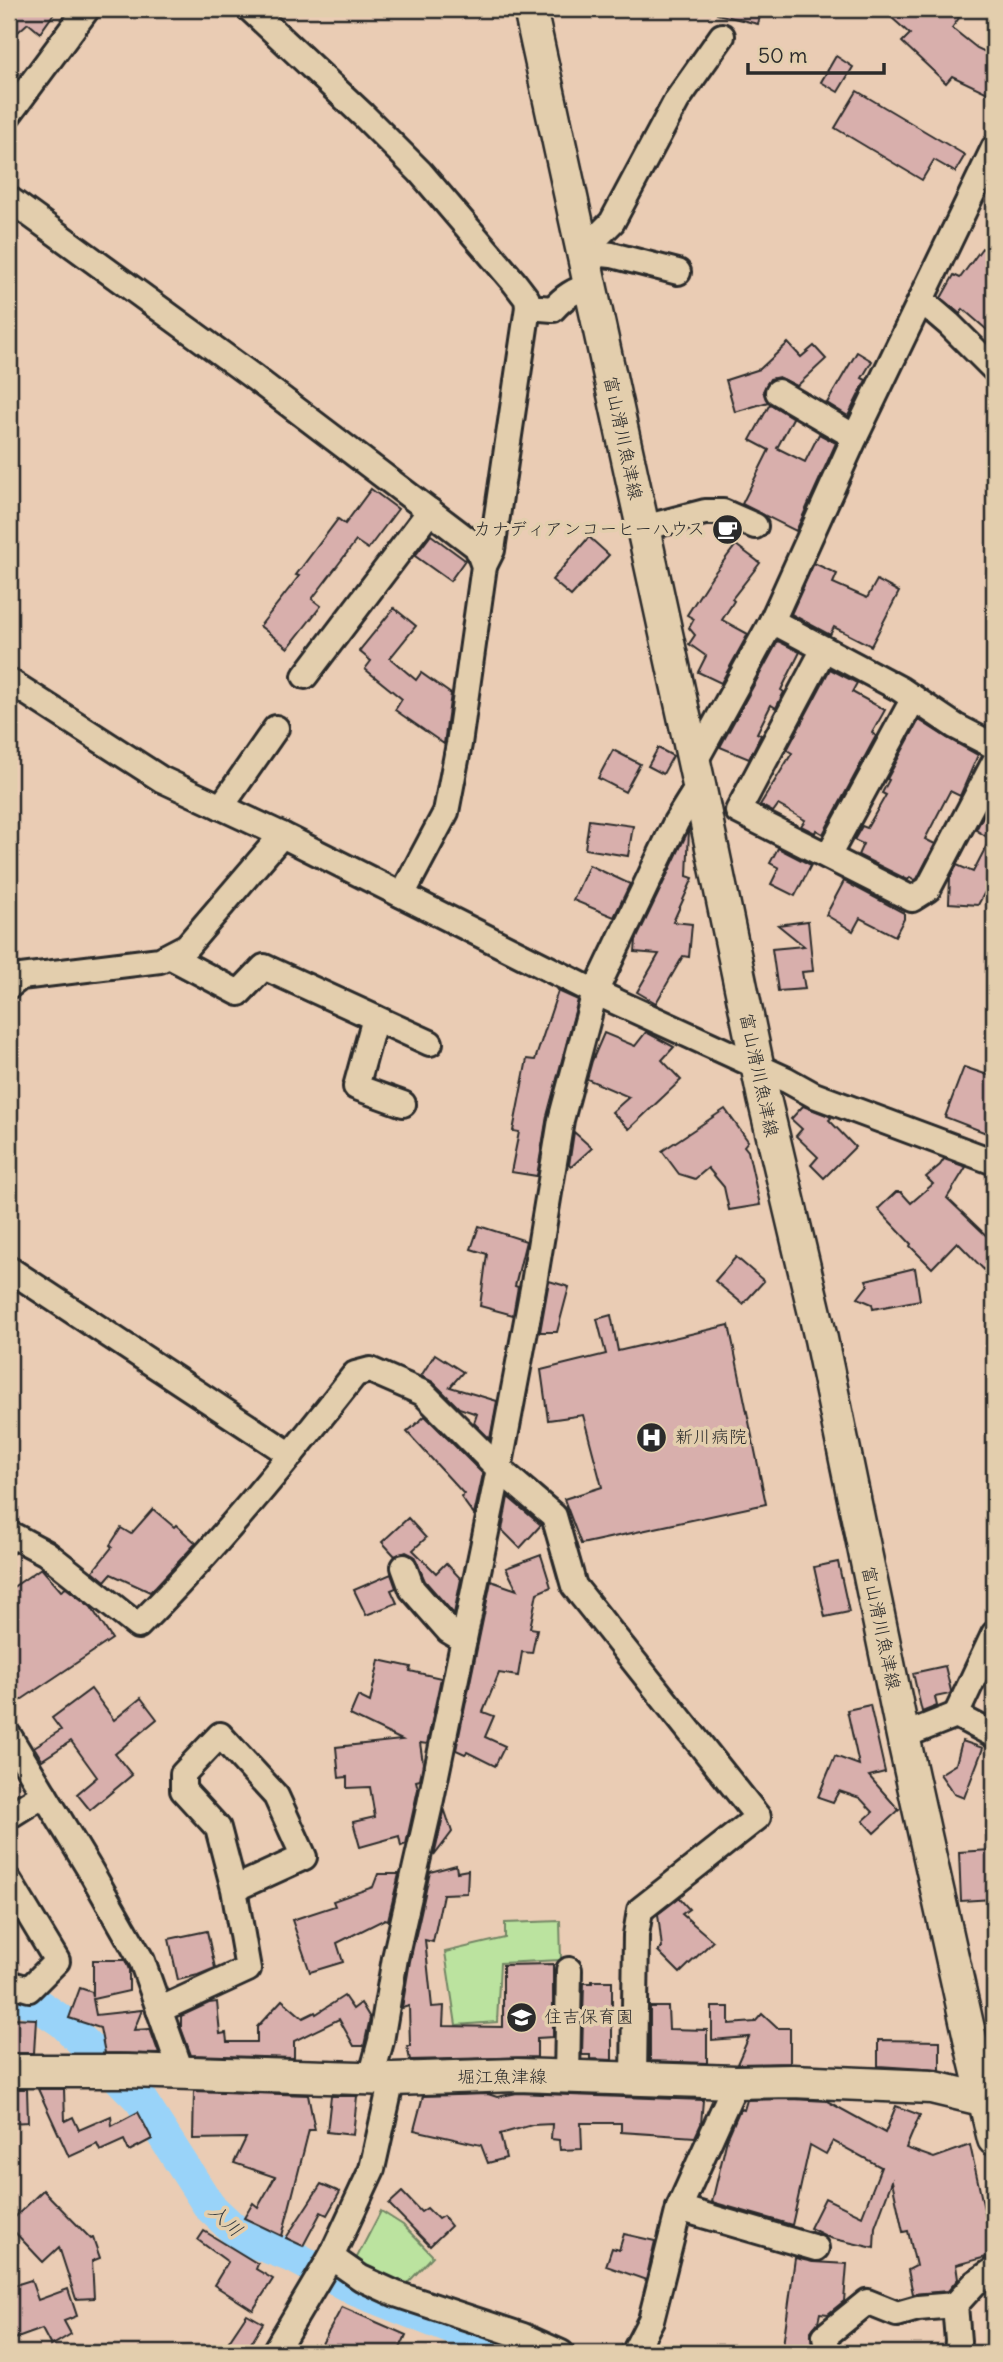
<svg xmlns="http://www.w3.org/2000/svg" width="1003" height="2362" viewBox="0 0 1003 2362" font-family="Delius,'Klee One',sans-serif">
<rect width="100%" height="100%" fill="#eaccb4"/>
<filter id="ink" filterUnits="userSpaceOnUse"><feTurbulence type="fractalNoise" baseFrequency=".0143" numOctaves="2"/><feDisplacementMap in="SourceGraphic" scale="14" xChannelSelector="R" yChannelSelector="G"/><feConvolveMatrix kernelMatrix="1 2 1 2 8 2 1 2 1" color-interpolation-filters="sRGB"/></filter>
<g filter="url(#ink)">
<g fill="#bbe39f" stroke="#738765" stroke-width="2">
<polygon points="560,1921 561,1960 500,1963 497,2022 456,2025 445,1952 505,1938 505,1923"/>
<polygon points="381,2211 403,2225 433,2256 402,2289 355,2261"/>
</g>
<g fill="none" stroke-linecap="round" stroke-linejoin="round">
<polyline stroke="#99d3f9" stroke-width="33" points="9,1996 35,2003 63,2022 140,2099 209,2206 242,2237 294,2257 356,2290 514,2353"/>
</g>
<g fill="#d8afac" stroke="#2b2b2b" stroke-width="2">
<polygon points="9,9 57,9 40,33 28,23 9,40"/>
<polygon points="718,9 762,9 758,24 717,14"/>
<polygon points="882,9 948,9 959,18 952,28 977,48 994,56 994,96 952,76 946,83 902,42 910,34"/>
<polygon points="836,56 853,67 838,92 821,82"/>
<polygon points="857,91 965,155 955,172 934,160 922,180 835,128"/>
<polygon points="982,248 994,256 994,336 963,309 960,314 941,298 954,275 960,278"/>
<polygon points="788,343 801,357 814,346 826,359 797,386 779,377 770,379 763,391 768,402 735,412 726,380 760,369"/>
<polygon points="857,352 872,361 862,378 866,380 848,416 827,403"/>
<polygon points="770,404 793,418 777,448 805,462 819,434 836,443 796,531 742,504 769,450 750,440"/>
<polygon points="371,489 398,509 368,549 356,541 312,599 321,606 288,648 260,626 299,576 296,575 338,519 345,524"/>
<polygon points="431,535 465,560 450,581 415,556"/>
<polygon points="589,537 609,555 571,596 552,580"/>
<polygon points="736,545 760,563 732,599 734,601 722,620 748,634 721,683 698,672 706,656 689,644 695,635 689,628 694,619 687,615 712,576"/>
<polygon points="814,563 837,574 833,583 867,598 877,580 899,592 871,646 834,627 830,635 791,614"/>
<polygon points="394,608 416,626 390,658 416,680 421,673 451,694 444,744 395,710 402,699 365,669 371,661 359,651"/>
<polygon points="778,641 800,652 781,690 784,692 776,708 771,705 757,733 761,735 749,759 720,747"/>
<polygon points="830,669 857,683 852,692 885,710 872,733 876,736 823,834 816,830 815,833 801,826 805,820 778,805 773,812 760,805 792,753 787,750"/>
<polygon points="919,720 947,738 978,755 960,796 950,791 925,839 935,844 917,879 915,880 910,877 908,880 858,855 863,844 854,840 862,826 867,828 886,795 882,793 889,780 887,779"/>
<polygon points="658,748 673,756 663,774 648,766"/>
<polygon points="613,750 640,764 625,792 598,778"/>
<polygon points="994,795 994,875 978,905 949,903 950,878 957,865 973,872 990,839 976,830"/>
<polygon points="589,820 633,826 628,856 585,849"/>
<polygon points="689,829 687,876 693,878 673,922 692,924 689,957 683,956 656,1003 637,992 659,954 635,952 636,940"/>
<polygon points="778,848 811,865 795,896 771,884 779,868 770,863"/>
<polygon points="589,865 630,884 614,917 573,900"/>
<polygon points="844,881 904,913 904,919 895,936 860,918 853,931 826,915"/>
<polygon points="808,921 813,971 802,972 805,989 778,991 772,949 804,946 778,925"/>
<polygon points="558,991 578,1000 547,1116 537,1176 511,1172 519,1132 513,1131 527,1059 535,1060"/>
<polygon points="646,1032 674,1047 662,1060 681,1080 629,1129 612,1112 629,1097 587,1079 592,1061 604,1033 635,1046"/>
<polygon points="964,1067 994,1077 994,1136 945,1117"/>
<polygon points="803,1106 829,1116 831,1118 829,1120 855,1147 824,1178 811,1165 818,1157 796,1136 802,1129 791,1119"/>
<polygon points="725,1109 748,1141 744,1146 748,1151 760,1205 729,1210 724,1187 708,1168 695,1179 679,1174 662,1151"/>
<polygon points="574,1132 592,1148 571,1167 569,1165"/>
<polygon points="944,1159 966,1167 947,1198 994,1243 994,1280 957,1242 932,1268 910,1246 911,1244 878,1209 896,1192 901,1192 911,1203 933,1184 926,1177 940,1165"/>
<polygon points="479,1226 526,1241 515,1286 518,1287 513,1315 480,1306 487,1254 471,1249"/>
<polygon points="736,1257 764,1281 743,1304 715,1281"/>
<polygon points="915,1268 920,1300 873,1309 872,1304 858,1298 868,1285 866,1280"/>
<polygon points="549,1281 569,1287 557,1332 540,1332"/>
<polygon points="611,1315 618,1351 729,1325 766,1504 581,1544 564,1499 602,1487 583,1415 548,1420 541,1370 606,1354 597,1319"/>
<polygon points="435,1354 463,1372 450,1387 497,1401 490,1439 474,1423 477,1414 459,1408 433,1382 421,1376"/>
<polygon points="425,1416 483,1474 474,1515 461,1497 464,1494 407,1432"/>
<polygon points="508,1497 541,1525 520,1548 502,1530"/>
<polygon points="153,1509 174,1527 176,1525 196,1543 156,1586 150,1592 111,1574 105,1581 93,1571 112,1547 110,1545 121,1528 131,1534"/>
<polygon points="408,1518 426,1538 413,1550 436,1573 446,1563 461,1579 454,1614 425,1581 414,1556 406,1552 395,1556 382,1542"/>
<polygon points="541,1555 551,1587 537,1593 530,1628 537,1629 532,1653 522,1652 518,1676 499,1673 483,1712 494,1716 485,1737 505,1746 495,1766 467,1752 465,1754 456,1750 491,1581 517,1590 506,1568"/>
<polygon points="838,1562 849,1612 825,1617 814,1567"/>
<polygon points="41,1568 61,1591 66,1588 91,1607 112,1639 9,1708 9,1590"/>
<polygon points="391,1574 396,1588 391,1590 397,1603 366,1615 354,1590"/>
<polygon points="379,1660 411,1667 410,1671 441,1678 427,1744 420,1743 423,1763 420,1780 416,1781 418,1789 406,1844 401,1846 399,1836 360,1847 353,1822 375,1817 370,1787 347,1788 347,1777 339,1778 336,1747 402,1740 350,1715 358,1696 370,1702"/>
<polygon points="945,1666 951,1691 950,1694 935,1697 937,1706 922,1712 913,1673"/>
<polygon points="91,1689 114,1720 141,1698 157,1719 115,1754 132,1775 90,1810 77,1794 97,1777 71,1741 42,1760 34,1747 61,1730 52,1718"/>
<polygon points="870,1705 885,1772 869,1776 899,1810 874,1833 863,1821 873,1812 860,1798 839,1791 833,1802 818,1797 835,1756 859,1765 847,1710"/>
<polygon points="962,1741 983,1748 964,1798 954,1794 940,1774 956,1764"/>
<polygon points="444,1808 452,1832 434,1856 444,1812"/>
<polygon points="990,1850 993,1899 961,1901 959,1852"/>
<polygon points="456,1865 457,1872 468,1870 467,1893 443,1894 433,1942 425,1940 432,2007 444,2006 443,2026 503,2027 503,1965 553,1964 553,2037 537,2038 537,2057 410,2060 407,2046 410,2046 409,2006 402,2008 410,1961 430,1872"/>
<polygon points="378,1874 399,1874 388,1920 385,1919 337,1943 343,1962 310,1972 292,1920 335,1906 333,1901 373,1887"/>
<polygon points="679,1898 689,1909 682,1914 713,1941 680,1973 658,1951 662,1948 658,1914"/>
<polygon points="207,1931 215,1968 198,1975 178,1980 169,1939"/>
<polygon points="93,1960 125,1960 129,1970 129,1991 93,1999 96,2015 142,2010 134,2030 150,2029 159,2054 105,2053 100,2028 69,2018 80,1988 92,1992 93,1997"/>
<polygon points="592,1981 612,1981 612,2060 590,2059 590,2055 582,2055 584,1983 592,1983"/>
<polygon points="344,1996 353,2009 361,2003 370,2018 364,2046 354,2046 339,2019 294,2041 294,2058 191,2055 181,2028 181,2016 209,2003 217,2002 220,2034 226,2033 227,2042 257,2042 257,2027 282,2000 303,2018 315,2012 316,2014"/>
<polygon points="650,2007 668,2007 669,2029 707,2030 707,2063 650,2061"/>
<polygon points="712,2007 729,2007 729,2024 755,2022 762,2014 777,2028 790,2028 790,2063 737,2064 749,2037 712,2040"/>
<polygon points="9,2018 36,2019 34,2053 9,2053"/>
<polygon points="878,2040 940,2041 940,2070 878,2066"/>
<polygon points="9,2089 27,2089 28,2122 9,2123"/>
<polygon points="38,2089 64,2089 65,2121 73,2117 79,2130 111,2116 112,2126 138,2112 152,2139 129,2151 124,2140 100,2151 97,2144 69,2157"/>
<polygon points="194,2091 308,2095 315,2130 309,2130 282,2236 244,2218 253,2203 258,2207 275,2177 234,2163 246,2138 193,2139"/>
<polygon points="517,2093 703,2100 701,2124 695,2137 621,2132 621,2123 581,2123 582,2149 560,2150 559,2140 551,2139 552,2124 532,2125 500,2134 506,2158 488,2163 481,2145 414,2130 423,2096 488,2094 497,2097"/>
<polygon points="331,2096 357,2096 353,2135 327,2132"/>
<polygon points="792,2099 827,2101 885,2133 896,2106 920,2115 906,2148 934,2158 970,2145 994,2255 956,2265 958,2279 948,2291 913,2294 908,2270 916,2266 908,2231 903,2232 892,2181 875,2227 874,2248 830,2238 810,2228 825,2198 862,2216 881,2167 833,2141 826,2154 810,2145 792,2225 712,2202 727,2139 740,2109 744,2110 747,2100"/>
<polygon points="321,2184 340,2192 327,2215 321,2212 303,2246 286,2238"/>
<polygon points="43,2190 91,2239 93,2238 100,2258 92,2261 94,2298 76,2299 59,2247 43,2262 9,2226 9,2223"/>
<polygon points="402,2192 421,2212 427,2208 438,2219 443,2216 451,2226 430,2246 389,2204"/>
<polygon points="204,2231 258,2264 256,2269 273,2279 253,2310 214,2285 228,2262 198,2240"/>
<polygon points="624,2234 655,2241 646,2280 606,2266 612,2248 619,2250"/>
<polygon points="795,2258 813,2262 847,2264 844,2301 828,2314 820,2313 818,2322 811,2331 812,2353 782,2353"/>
<polygon points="31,2280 38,2300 68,2289 77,2316 64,2321 71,2334 51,2346 42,2329 9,2341 9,2287"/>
<polygon points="342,2307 406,2335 398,2353 317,2353"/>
<polygon points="247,2314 263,2323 245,2353 235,2353 225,2347"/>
</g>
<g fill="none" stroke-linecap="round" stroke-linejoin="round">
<defs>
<g id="minor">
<path d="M250 9 363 115 420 172 514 282 527 299 528 307 553 309C564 297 574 290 590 286"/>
<polyline points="9,114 87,9"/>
<polyline points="9,199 252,376 477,547 484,566 459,744 446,812 402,895"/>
<polyline points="582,252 612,222 677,100 722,36"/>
<polyline points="582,252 612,255 678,272"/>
<polyline points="921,300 949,324 994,369"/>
<polyline points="778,392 855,437"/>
<polyline points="643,528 705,512 723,512 755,526"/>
<polyline points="484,566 492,550 528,307"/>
<polyline points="772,621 900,689 955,726 994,746"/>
<polyline points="824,649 738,811 912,899 928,889 994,763"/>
<polyline points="305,676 430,511"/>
<polyline points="9,681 161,779 282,835 595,992 787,1080 814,1095 994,1162"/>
<polyline points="694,763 772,621 855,437 994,148"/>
<polyline points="221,807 276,728"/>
<polyline points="828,856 914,698"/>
<polyline points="169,956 239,993 264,967 430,1043"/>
<polyline points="9,986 21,977 160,960 187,946 282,835"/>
<polyline points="375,1018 356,1087 403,1104"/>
<polyline points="9,1269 291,1455"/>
<path d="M9 1540 14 1536 46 1553 138 1626C216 1548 287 1461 355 1374L370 1370 423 1393 499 1469 554 1516 574 1586 758 1817 640 1910 636 1935 634 2078"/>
<polyline points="404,1567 412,1589 449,1631 464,1640"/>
<polyline points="956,1715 994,1634"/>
<polyline points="9,1736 90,1870 142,1961 182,2074"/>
<polyline points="903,1736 956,1715 994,1735"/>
<polyline points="9,1816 44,1794"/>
<polyline points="9,1881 57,1961 29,1989 9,1983"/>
<polyline points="159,2010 248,1969 234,1889 218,1828 183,1790 183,1774 220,1735 276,1796 304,1857 234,1889"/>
<polyline points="567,2077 569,1970"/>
<polyline points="371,2078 381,2041 395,1958 429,1809 499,1469 534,1283 561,1120 595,992 676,822 699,785"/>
<polyline points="679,2208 816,2248"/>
<polyline points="331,2257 361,2278 396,2294 523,2336 561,2353"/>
<polyline points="274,2353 331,2257 372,2169 392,2079"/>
<polyline points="634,2353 651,2320 679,2208 736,2082"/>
<polyline points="828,2353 825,2336 867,2302 897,2314 918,2308 955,2305"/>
<polyline points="957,2353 958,2341 955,2305 975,2283 994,2270"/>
</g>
<g id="major">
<polyline points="530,9 699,785 764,1098 821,1339 903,1736 974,2056 994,2139"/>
<polyline points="9,2071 127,2071 392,2079 517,2075 736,2082 792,2081 931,2087 994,2102"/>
</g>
</defs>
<use href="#minor" stroke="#2b2b2b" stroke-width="30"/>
<use href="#major" stroke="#2b2b2b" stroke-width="37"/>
<use href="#minor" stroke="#e3cead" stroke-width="24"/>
<use href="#major" stroke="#e3cead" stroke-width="32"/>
</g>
</g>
<defs>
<symbol id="cafe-disc" viewBox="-11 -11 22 22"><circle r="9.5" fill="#2b2b2b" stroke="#e3cead"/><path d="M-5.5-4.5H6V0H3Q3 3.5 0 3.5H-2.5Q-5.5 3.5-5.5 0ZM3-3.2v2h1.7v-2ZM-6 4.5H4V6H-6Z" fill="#fff"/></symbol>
<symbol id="hospital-disc" viewBox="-11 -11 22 22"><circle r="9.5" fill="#2b2b2b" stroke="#e3cead"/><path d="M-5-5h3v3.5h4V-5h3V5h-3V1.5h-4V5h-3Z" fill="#fff"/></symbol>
<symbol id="school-disc" viewBox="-11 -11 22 22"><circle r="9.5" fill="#2b2b2b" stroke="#e3cead"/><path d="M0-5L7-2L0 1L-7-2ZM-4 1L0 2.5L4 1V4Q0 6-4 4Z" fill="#fff"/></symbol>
</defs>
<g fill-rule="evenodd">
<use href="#cafe-disc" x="710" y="512" width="35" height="35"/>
<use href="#hospital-disc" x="634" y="1420" width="35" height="35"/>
<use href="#school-disc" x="504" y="2000" width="35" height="35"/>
</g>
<g text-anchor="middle" stroke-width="7" stroke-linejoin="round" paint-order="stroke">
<g font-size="18" fill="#2b2b2b" stroke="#e3cead">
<text transform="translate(623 438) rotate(78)" y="6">富山滑川魚津線</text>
<text transform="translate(759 1075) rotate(78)" y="6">富山滑川魚津線</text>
<text transform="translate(881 1628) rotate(78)" y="6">富山滑川魚津線</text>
<text x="502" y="2083">堀江魚津線</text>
</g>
<g font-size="18" fill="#2b2b2b" stroke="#e3cead" text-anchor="start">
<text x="705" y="535" text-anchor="end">カナディアンコーヒーハウス</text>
<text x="675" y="1443">新川病院</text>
<text x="544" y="2023">住吉保育園</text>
</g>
<g font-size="19" font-style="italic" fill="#363c40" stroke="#e3cead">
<text transform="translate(226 2220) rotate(42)" y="7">入川</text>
</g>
</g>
<rect width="1003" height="2362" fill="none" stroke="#e3cead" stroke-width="35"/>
<rect x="18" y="18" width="968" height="2327" fill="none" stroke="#2b2b2b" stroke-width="2.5" filter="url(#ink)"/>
<path d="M748 63v10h136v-10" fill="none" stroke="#2b2b2b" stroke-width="3.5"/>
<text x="758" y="63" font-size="21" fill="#2b2b2b" stroke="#e3cead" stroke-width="5" paint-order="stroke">50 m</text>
</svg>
